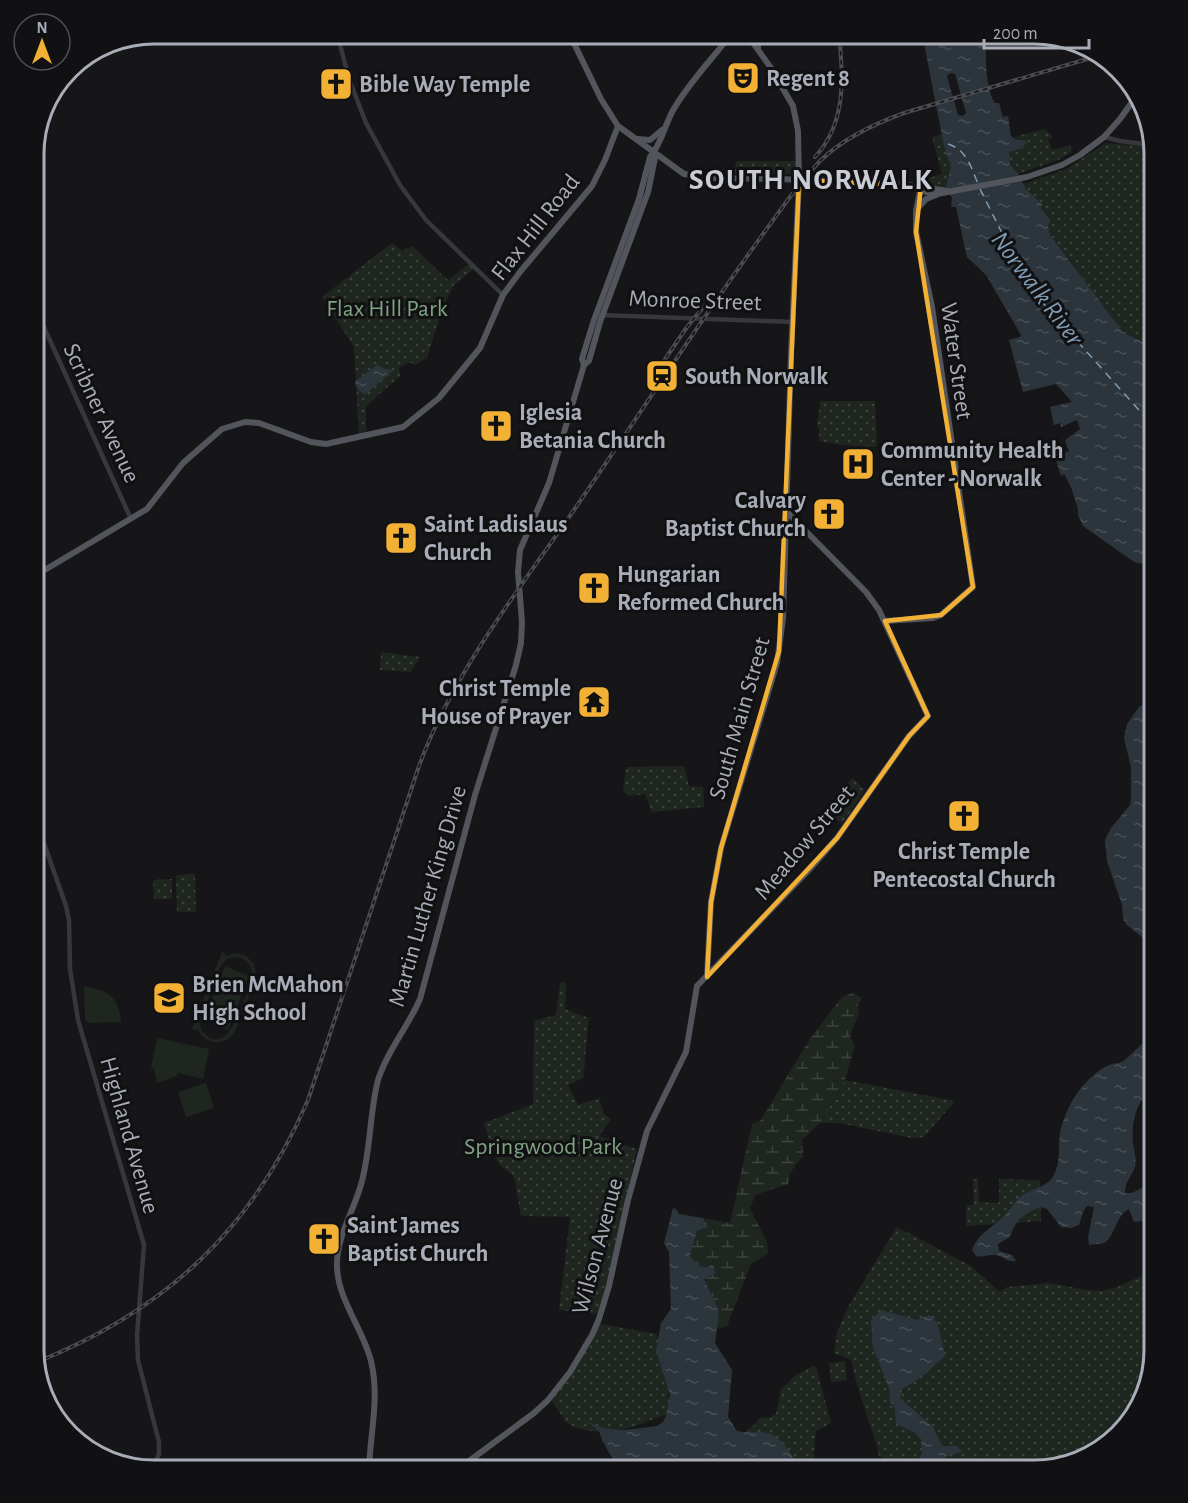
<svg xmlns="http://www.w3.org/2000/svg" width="1188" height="1503" viewBox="0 0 1188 1503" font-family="'Alegreya Sans',sans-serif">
<defs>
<pattern id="wetland-marsh" width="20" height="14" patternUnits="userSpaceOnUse" patternTransform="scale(1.5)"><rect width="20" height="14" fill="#1e261f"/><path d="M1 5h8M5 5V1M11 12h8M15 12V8" fill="none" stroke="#3c433d"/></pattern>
<pattern id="park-dots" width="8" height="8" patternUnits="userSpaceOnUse" patternTransform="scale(1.5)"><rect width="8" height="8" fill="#1e261f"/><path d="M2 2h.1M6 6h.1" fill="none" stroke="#3c433d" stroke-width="1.8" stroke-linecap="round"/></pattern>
<pattern id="water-ripples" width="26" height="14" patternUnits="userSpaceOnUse" patternTransform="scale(1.5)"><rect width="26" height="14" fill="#2c353c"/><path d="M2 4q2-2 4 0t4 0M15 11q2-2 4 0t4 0" fill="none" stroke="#485056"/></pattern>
</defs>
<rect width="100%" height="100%" fill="#161618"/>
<g fill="#1e261f" fill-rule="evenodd">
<path d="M222 952 226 954 225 956 237 953 246 956 253 963 256 972 255 981 234 1033C223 1047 205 1045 197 1028L196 1031 192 1029ZM234 957C246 957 253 965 252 977 246 994 229 1063 202 1031L200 1025 201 1017 221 965 227 959Z"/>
<polygon points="225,966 249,976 228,1030 204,1020"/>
<path d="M84 987C107 988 120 999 121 1022L89 1023 85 1020Z"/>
<polygon points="157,1038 209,1049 203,1079 178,1073 177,1076 157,1083 154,1069 151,1068"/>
<polygon points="206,1083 214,1108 186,1117 178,1092"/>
</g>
<polygon fill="url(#wetland-marsh)" points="853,993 862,998 858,1005 859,1012 850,1037 855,1045 845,1080 820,1123 802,1140 803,1156 790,1173 788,1184 755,1195 750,1209 767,1241 768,1254 751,1264 727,1326 716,1329 719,1310 704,1279 712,1265 702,1268 690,1256 697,1231 708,1227 703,1218 730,1223 752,1124 760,1121 811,1037 842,997"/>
<g fill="url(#park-dots)">
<polygon points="1045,129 1053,137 1048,139 1052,150 1070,145 1072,152 1058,160 1018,174 1009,162 1009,152 1017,151 1025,146 1022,140 1013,137"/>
<polygon points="942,135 951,167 946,187 935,186 929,183 929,178 942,174 932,137"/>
<polygon points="1106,143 1153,147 1155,154 1155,348 1123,332 1050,235 1048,225 1051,221 1041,207 1042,204 1026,189 1023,184 1066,169"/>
<polygon points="736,161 799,161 791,174 735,174"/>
<polygon points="392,243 402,251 412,246 448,280 470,263 475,268 453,286 446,301 435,311 439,319 427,358 415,365 409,362 399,368 400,376 366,406 366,434 359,436 354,347 322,297"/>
<polygon points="820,401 875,401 877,447 842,445 819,441 819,428 817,427"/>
<polygon points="381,652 420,657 411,672 380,670"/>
<polygon points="684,766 689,786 703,787 704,807 652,812 645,794 630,796 623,791 626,767"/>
<polygon points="852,778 865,790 842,824 828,812"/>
<polygon points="195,874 196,912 177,912 176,875"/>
<polygon points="172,879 172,899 154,899 153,880"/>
<path d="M566 982 565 1009 589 1018 583 1078 568 1085 578 1105 599 1098 604 1114 611 1119 599 1136 637 1149 600 1314 559 1310 570 1217 521 1216C519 1208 516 1181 513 1176 507 1167 494 1168 495 1149L491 1146 484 1123 533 1104 534 1021 556 1015 560 983Z"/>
<polygon points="845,1080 955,1101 924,1137 912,1138 839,1123 820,1123"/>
<polygon points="973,1179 978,1179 979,1202 999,1203 999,1179 1040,1180 1041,1221 966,1226 966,1205 974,1205"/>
<polygon points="897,1227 971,1266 1000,1292 1007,1287 1049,1283 1087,1290 1102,1291 1117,1287 1155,1270 1155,1350 1142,1403 1102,1449 1035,1470 893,1470 878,1454 878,1449 857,1385 851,1360 834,1353 837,1332 849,1305"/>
<polygon points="596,1323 657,1334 658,1346 672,1384 668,1395 671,1410 665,1415 633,1427 623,1429 607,1428 600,1432 585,1430 574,1427 566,1422 550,1398 565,1381"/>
<polygon points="845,1361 847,1380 831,1382 829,1363"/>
<polygon points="813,1366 816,1367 831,1423 816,1431 814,1453 817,1470 799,1470 764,1432 748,1434 747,1431 762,1417 769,1418 776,1414 781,1389 796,1375"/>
</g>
<g fill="url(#water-ripples)">
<path d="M922 33H986C986 52 984 87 995 103H999L1003 117 1008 116 1011 136 1015 139 1027 141C1024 149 1016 151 1009 152L1010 164 1018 174 1026 189 1042 204 1041 208 1051 221 1048 225 1050 235 1123 332 1155 348V560C1147 564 1142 564 1134 562L1083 526 1078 515V509L1071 487 1064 474 1061 476 1055 457 1069 451 1065 440 1080 429 1077 420 1061 427 1060 423 1054 425 1050 407 1072 402 1056 384 1023 392 1009 340 1020 337 1021 335 986 275 967 257 956 207H951L952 198 946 187 951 167 944 146Z"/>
<path d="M377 365 385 369 393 370 366 394C360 393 356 388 355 382Z"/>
<polygon points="1155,698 1155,950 1153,946 1127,925 1123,919 1122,905 1107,861 1105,840 1111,828 1130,805 1131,798 1131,767 1124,738 1127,724 1139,707"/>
<path d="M1150 1038H1153L1155 1042V1084C1137 1100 1131 1120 1133 1143 1134 1150 1137 1160 1135 1167 1132 1176 1125 1181 1125 1193H1132L1145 1186 1149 1187 1150 1192 1154 1194 1155 1216 1149 1220 1134 1222 1129 1209C1115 1216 1115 1237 1104 1243 1100 1244 1093 1244 1089 1245L1088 1237 1094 1207 1087 1206 1083 1212 1079 1225 1071 1228 1061 1227 1047 1209 1040 1207C1023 1214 1015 1220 1010 1237L998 1244 999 1251 1012 1255 1016 1261C1007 1262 1005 1257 996 1255 990 1254 983 1258 976 1256L972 1250C978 1233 995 1226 1006 1214 1012 1208 1015 1201 1021 1196 1030 1189 1045 1188 1052 1178 1063 1163 1056 1142 1062 1125 1069 1101 1086 1076 1109 1065 1113 1063 1118 1064 1122 1062 1132 1055 1139 1045 1150 1038Z"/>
<path d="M673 1208 676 1209 679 1214 703 1218 708 1227 697 1231 690 1256 702 1268 713 1265 715 1274 704 1279 719 1310 715 1343 732 1370 728 1417 737 1431C746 1433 753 1432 762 1432 780 1433 793 1455 799 1470H619L602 1440 599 1431 583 1418 590 1423 603 1428 626 1430 657 1426 663 1422 666 1416 670 1394 656 1351 661 1323 671 1309 669 1252 664 1243Z"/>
<polygon points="881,1310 917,1320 930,1315 937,1322 945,1356 920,1378 902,1389 900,1398 933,1427 942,1446 957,1446 962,1452 946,1456 945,1470 914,1470 922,1453 921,1439 914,1432 896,1424 895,1408 890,1402 889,1388 873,1347 871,1320"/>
</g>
<polygon fill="#161618" points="950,73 955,74 966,113 963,116 958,115 947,76"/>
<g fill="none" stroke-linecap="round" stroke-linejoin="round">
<g stroke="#7f9bb3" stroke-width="1.5" stroke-dasharray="8 6" stroke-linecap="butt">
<path d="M948 144C967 150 971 167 978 184"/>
<polyline points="980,189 1003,235 1043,303 1155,428"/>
</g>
<g stroke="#37383d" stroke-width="4.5">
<polyline points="337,33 349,79 366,123 400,185 426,220 503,295"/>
<polyline points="1104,137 1120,141 1152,145"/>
<path d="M34 143C38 186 41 230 41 273 41 287 34 300 38 314L131 519"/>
<polyline points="601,315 793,322"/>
<polyline points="33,812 66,906 69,920 70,969 78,1020 144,1245 137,1336 138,1360 159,1442 159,1454 152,1470"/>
</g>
<g stroke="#53555c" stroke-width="6">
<polyline points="569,33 601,99 618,126 684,174 709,178 779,179 902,184 948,191"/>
<polyline points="755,33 758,47"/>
<polyline points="637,139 650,140 662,130"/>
<polyline points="921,186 926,192 937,194 1027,177 1062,165 1080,155 1104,137 1120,119 1137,95"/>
<polyline points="918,208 926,199 936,195"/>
<polyline points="584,365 589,361 600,322 648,192 655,158 654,153"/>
<polyline points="33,577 147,509 183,463 222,429 245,422 259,423 311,442 326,444 403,427 439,398 480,348 503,295 520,272 592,186 605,160 618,126"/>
<polyline points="885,621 933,618 941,615 973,587 932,307 916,232 916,211 921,186"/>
<polyline points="707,976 711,902 721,848 777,663 783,618 791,354 799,180 798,131 793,106 771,68 746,33"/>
<path d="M369 1470C370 1432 380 1399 371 1361 363 1329 338 1300 337 1267 336 1239 352 1214 360 1188 371 1153 369 1115 378 1080 387 1051 408 1027 420 999L475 795 516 665 521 643 522 622 518 572 520 550 549 483 584 365 582 359 594 320 639 199 650 157C662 144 665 122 675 107 690 82 711 60 729 37L735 33"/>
<polyline points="457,1470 534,1413 548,1400 570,1372 592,1335 599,1319 609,1286 628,1200 647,1131 686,1052 697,986 808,871 837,838 909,736 928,716 879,610 866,592 786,511"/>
</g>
<defs>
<g id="rail">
<path d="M815 157C847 122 843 78 839 33"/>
<polyline points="661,365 687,327 705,305"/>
<path d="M37 1362C167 1310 253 1228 308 1100L419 766C454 671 519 590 576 507 648 402 717 295 793 193 802 182 811 170 821 160 844 138 874 124 904 113L1101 55"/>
</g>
</defs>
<use href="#rail" stroke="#4a4c52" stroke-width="4"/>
<use href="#rail" stroke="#111113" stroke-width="1.5" stroke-dasharray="4.5" stroke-linecap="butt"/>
</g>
<path fill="none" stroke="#f2b134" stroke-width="4.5" stroke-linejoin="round" d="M799 180 921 186 916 232 973 587 941 615 885 621 928 716 909 736 837 838 707 977 711 902 721 848 779 651Z"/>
<defs>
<symbol id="theatre-square" viewBox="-11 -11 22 22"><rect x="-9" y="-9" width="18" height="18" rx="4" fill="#f2b134" stroke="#111113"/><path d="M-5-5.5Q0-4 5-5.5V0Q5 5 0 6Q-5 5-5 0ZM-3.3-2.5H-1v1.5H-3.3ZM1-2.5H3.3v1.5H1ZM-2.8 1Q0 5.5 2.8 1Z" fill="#111"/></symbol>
<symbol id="church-square" viewBox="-11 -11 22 22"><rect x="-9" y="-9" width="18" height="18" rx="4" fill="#f2b134" stroke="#111113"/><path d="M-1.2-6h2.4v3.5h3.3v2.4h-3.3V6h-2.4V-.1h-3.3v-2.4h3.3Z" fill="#111"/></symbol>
<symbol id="station-square" viewBox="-11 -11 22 22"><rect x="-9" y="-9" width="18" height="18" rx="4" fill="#f2b134" stroke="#111113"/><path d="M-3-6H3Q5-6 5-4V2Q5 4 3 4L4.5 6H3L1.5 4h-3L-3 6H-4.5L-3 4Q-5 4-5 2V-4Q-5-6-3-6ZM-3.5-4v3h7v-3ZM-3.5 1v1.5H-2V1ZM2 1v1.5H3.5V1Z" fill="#111"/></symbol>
<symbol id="hospital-square" viewBox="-11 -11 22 22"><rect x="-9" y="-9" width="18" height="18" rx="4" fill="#f2b134" stroke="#111113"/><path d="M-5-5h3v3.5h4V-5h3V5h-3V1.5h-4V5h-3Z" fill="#111"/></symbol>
<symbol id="temple-square" viewBox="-11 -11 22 22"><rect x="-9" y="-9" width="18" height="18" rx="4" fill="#f2b134" stroke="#111113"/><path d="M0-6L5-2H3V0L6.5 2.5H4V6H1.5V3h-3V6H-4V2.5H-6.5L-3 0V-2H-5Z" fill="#111"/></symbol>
<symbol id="school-square" viewBox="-11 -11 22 22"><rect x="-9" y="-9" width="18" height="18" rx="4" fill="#f2b134" stroke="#111113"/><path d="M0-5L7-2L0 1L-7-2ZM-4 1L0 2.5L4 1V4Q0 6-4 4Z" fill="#111"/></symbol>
</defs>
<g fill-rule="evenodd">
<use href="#theatre-square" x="724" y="59" width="38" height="38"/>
<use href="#church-square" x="317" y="65" width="38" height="38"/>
<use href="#station-square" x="643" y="357" width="38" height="38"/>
<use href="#church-square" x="477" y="407" width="38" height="38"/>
<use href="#hospital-square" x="839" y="445" width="38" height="38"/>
<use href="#church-square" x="810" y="495" width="38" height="38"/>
<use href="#church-square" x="382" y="519" width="38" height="38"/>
<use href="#church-square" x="575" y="569" width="38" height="38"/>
<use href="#temple-square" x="575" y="683" width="38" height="38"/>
<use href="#church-square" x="945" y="797" width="38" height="38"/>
<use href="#school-square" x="150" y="979" width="38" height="38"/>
<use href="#church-square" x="305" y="1220" width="38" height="38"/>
</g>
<g text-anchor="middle" stroke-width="6" stroke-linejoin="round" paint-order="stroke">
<g font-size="24" font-weight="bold" fill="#a8adb8" stroke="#111113" text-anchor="start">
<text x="766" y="86">Regent 8</text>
<text x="359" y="92">Bible Way Temple</text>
<text x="685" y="384">South Norwalk</text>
<text x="519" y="420">Iglesia<tspan x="519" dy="28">Betania Church</tspan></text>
<text x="881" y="458">Community Health<tspan x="881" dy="28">Center - Norwalk</tspan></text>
<text x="806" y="508" text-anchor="end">Calvary<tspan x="806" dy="28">Baptist Church</tspan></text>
<text x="424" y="532">Saint Ladislaus<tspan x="424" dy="28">Church</tspan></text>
<text x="617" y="582">Hungarian<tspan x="617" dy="28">Reformed Church</tspan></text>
<text x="571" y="696" text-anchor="end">Christ Temple<tspan x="571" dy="28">House of Prayer</tspan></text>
<text x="964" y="859" text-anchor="middle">Christ Temple<tspan x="964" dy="28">Pentecostal Church</tspan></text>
<text x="192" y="992">Brien McMahon<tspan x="192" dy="28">High School</tspan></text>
<text x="347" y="1233">Saint James<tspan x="347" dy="28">Baptist Church</tspan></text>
</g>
<g font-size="24" fill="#a8adb8" stroke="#111113">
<text transform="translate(535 227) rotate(-52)" y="8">Flax Hill Road</text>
<text transform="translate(695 300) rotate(2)" y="8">Monroe Street</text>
<text transform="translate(957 361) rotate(82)" y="8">Water Street</text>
<text transform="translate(102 413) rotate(65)" y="8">Scribner Avenue</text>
<text transform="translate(739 718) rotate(-74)" y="8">South Main Street</text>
<text transform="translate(804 842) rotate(-50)" y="8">Meadow Street</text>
<text transform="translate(427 896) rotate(-74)" y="8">Martin Luther King Drive</text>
<text transform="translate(130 1135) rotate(74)" y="8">Highland Avenue</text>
<text transform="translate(597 1246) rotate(-75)" y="8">Wilson Avenue</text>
</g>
<g font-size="24" fill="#7fa381" stroke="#111113">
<text x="387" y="316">Flax Hill Park</text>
<text x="543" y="1154">Springwood Park</text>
</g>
<g font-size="26" font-style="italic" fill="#7f9bb3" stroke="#111113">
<text transform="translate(1038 288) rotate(53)" y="9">Norwalk River</text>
</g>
<g font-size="30" font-weight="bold" letter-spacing="1.5" fill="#c9ccd4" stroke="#111113">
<text x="811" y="189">SOUTH NORWALK</text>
</g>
</g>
<path d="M0 0H1188V1503H0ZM154 44H1034A110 110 0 0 1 1144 154V1350A110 110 0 0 1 1034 1460H154A110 110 0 0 1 44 1350V154A110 110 0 0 1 154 44Z" fill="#111113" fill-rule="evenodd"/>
<path fill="none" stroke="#a8adb8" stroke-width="3" d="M154 44H1034A110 110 0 0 1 1144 154V1350A110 110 0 0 1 1034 1460H154A110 110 0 0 1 44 1350V154A110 110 0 0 1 154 44Z"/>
<g transform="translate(42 42)"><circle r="28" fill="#111113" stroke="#4d4f55" stroke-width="1.5"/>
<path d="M0-4.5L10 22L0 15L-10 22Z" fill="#f2b134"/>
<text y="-9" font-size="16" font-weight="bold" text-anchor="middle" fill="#a8adb8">N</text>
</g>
<path d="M984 39v9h105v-9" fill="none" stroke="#a8adb8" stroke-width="3"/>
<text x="993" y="39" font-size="18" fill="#a8adb8" stroke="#111113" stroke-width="4.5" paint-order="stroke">200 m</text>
</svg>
